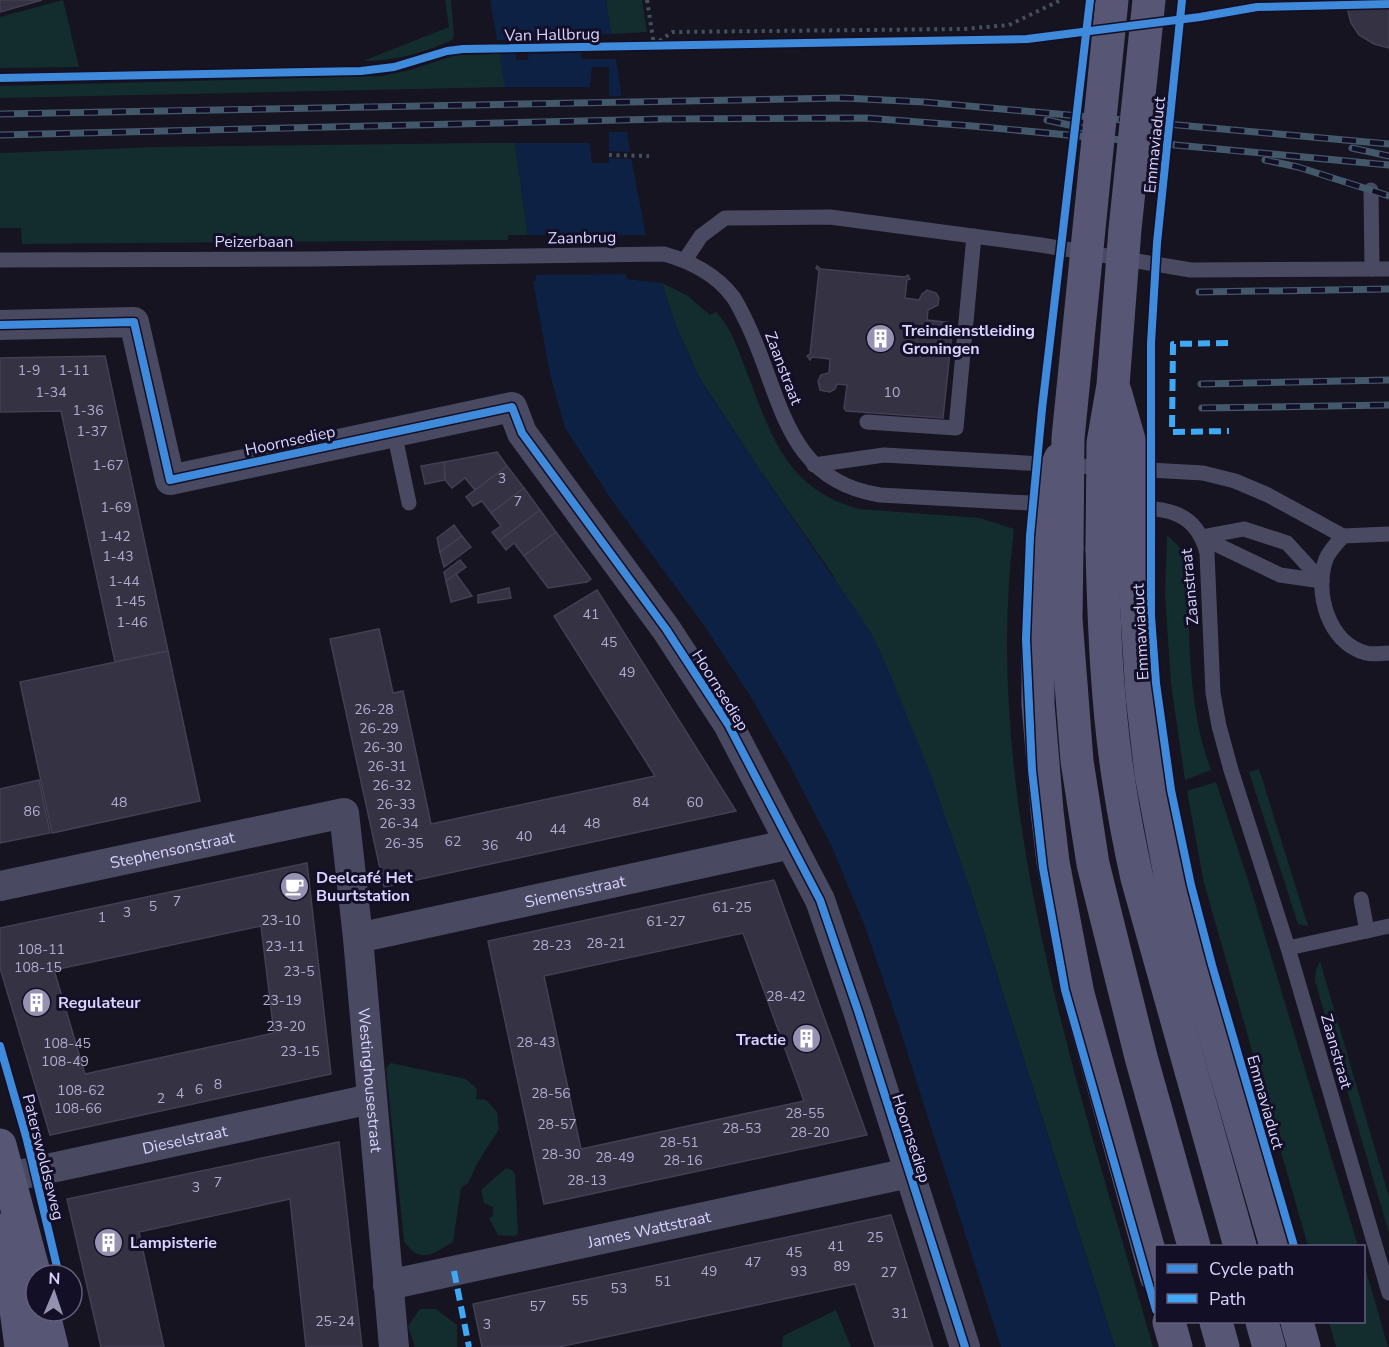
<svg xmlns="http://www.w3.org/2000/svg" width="1389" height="1347" viewBox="0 0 1389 1347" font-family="'Nunito Sans',sans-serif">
<rect width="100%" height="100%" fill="#161421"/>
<g fill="#132c2d">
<polygon points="63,0 79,67 0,68 0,17"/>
<path d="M445 0H451L454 35 452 40C424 53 394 61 363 61L449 27Z"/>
<polygon points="606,0 642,0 647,32 611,34"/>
<polygon points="500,54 506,87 0,98 0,86 382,76 410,70 456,55"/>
<polygon points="484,143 515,143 528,235 508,235 508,240 22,244 21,228 0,228 0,153 157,147"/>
<path d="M662 283 688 296 710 315 716 312C729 325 736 343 742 360 769 427 781 488 859 509L980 518 1014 529C980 804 1079 1086 1153 1347H1115L969 886 833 575 759 469 699 377 675 324Z"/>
<path d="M1167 536C1176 542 1183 550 1186 561 1191 579 1188 606 1189 625 1190 674 1194 724 1211 770L1185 780 1171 684 1165 596Z"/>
<polygon points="1259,769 1308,926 1298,924 1249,772"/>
<polygon points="1216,782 1249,883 1358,1246 1308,1246 1204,883 1187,791"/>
<polygon points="1320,961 1389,1197 1389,1233 1315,981 1316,970"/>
<path d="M391 1063 466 1079 477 1089 476 1099 486 1100 497 1112 499 1129 478 1162 468 1183 461 1188 453 1242C432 1254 420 1265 404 1241L386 1068Z"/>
<polygon points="506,1168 512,1170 515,1174 518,1234 515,1236 498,1235 489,1218 493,1216 493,1207 484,1203 481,1190"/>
<polygon points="1364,1264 1388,1347 1336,1347 1329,1322 1364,1322"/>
<polygon points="420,1309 436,1309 457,1325 457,1347 415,1347 408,1326"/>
<polygon points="836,1310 851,1347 782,1347 783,1336"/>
</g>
<path fill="#0d2144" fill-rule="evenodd" d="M490 0H606L611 34H581L582 59H616L631 158 646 235 628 236 627 279 662 283 675 324 699 377 759 469 870 631 885 662 931 775 969 886 1115 1347H1001L896 1017 864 924 830 843 788 762 749 694 701 621 615 505 565 428 550 374 533 281H536L537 236 528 235 515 143ZM592 67H609L608 163 592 162 591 87Z"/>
<g fill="#161421" fill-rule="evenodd">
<polygon points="581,34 614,34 612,37 584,37 584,56 616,56 619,58 581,59 581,53 529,54 528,60 516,60 516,54 497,54 494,40 515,40 516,35 528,35 529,40 581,39"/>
<path d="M592 67H609V96H625L630 132H609V151L633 152 634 159 609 158V163H592L590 143H512L502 87H590ZM595 70H606V160H595Z"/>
<polygon points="525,235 649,235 647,238 631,238 630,276 655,278 657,279 657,282 627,279 626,274 533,275 534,238 527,238"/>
</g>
<g fill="#343243" stroke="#433f54" stroke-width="1.5" fill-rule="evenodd">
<polygon points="0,0 42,0 0,12"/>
<polygon points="1345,0 1389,0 1389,48 1374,44 1359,35 1351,23"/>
<polygon points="817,266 821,269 905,277 908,275 910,279 907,280 905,298 919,300 922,294 927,290 936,293 939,298 938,305 928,310 927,320 953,323 943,418 846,411 844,408 847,385 837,384 835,389 830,392 820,390 818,381 821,375 829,373 830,359 812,357 810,360 807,356 810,354 819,271 816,268"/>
<polygon points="105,356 168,651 115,662 61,411 0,412 0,358"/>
<polygon points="497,452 507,466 466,497 475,490 465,478 452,488 445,480 444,462"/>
<polygon points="444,462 445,480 425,484 421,466"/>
<polygon points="507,466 524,488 491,513 482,501 473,506 466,497"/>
<polygon points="524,488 540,510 499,541 492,532 501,526 491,513"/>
<polygon points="540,510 556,532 524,556 514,543 506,550 499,541"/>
<polygon points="454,525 462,536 440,552 437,538"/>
<polygon points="556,532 591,579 587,582 548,588 524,556"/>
<polygon points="462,536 471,547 444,567 440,552"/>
<polygon points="460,560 466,567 446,581 444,572"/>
<polygon points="456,574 472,596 451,602 446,581"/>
<polygon points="509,588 511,598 478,603 478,595"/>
<polygon points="597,590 736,811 384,887 330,639 379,629 393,693 403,691 431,824 655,776 554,616"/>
<polygon points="168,651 200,801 52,833 20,682"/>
<polygon points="39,780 50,833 0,843 0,789"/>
<path d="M307 863 331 1074 50 1135 0 968V928ZM261 926 274 1033 85 1074 54 970Z"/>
<path d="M774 880 867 1135 544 1204 488 941ZM743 933 804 1101 581 1149 544 976Z"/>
<polygon points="339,1142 362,1347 306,1347 290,1199 139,1232 164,1347 101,1347 67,1199"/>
<polygon points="891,1215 933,1347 875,1347 855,1284 559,1347 482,1347 473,1304"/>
</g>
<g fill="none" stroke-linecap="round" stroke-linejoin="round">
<g stroke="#44505f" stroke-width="4" stroke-dasharray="3 4.5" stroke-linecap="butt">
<polyline points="647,0 654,45 672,32 963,29 1009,25 1061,0"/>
<polyline points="609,155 649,156"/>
</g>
<g stroke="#4a4962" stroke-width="15">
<polyline points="1371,190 1372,269"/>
<path d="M0 260 313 259 664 254C690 261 717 275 733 297 738 304 742 313 746 321 782 394 783 480 880 495L1048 504"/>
<polyline points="685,260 701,236 725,218 830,217 1041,245 1191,270 1389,269"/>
<polyline points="867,422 956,428 974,236"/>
<polyline points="394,432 409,503"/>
<polyline points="814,465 884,455 1203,473 1235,481 1268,495 1343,536"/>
<path d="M1129 507C1166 509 1196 510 1207 553L1213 693 1219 726 1231 770 1288 948 1389 1293"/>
<path d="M1389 534 1343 536C1337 543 1329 551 1326 559 1314 592 1328 643 1366 653 1372 655 1382 653 1389 653"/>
<polyline points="1201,537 1244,529 1287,543 1322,581"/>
<polyline points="1201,537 1280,575 1322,581"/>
<polyline points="1361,899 1367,931"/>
<polyline points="1288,948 1389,926"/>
</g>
<g stroke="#4a4962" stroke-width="30">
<polyline points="0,325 134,322 170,480 512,407 522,433 666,629 728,724 820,900 858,1011 965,1347"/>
<path id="s1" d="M0 886 344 813 358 938 394 1347"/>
<path id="s2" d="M358 938 791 844"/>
<path id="s3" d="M0 1179 371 1099"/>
<path id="s4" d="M388 1285 909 1173"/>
</g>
<g stroke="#575674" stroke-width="33">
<polyline points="1042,548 1038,636 1038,704 1047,811 1053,862 1078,994 1156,1276"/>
<polyline points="1067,548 1066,619 1077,761 1093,864 1141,1057 1194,1246"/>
<path d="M1102 549C1104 627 1107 706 1119 783 1124 815 1130 847 1137 878L1240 1246"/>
<polyline points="1133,549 1142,695 1151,774 1173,891 1276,1246"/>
<polyline points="0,1145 36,1280"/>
<polyline points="0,1230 15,1302 21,1347"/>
<polyline points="43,1311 52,1347"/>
<polyline points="1169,1322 1176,1347"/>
<polyline points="1216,1322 1223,1347"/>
<polyline points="1262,1322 1269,1347"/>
<polyline points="1297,1322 1304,1347"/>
</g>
<defs>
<g id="rail">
<polyline points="0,114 844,98 924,102 1389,144"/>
<polyline points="1047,120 1091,130"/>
<polyline points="0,135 663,119 866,118 972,126 1389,165"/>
<polyline points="1352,148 1389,156"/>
<polyline points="1265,160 1298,167 1389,196"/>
<polyline points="1199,292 1389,289"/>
<polyline points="1201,384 1389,380"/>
<polyline points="1202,408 1389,405"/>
</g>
</defs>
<use href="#rail" stroke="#43596b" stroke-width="7"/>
<use href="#rail" stroke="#130f26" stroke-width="4.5" stroke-dasharray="14" stroke-linecap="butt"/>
<g stroke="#575674" stroke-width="33">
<polyline points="1115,391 1130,443 1133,549"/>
<polyline points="1042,548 1044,502 1060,459"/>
<polyline points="1067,548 1068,438 1112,0"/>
<polyline points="1102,549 1103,443 1113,385 1125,229 1149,0"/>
</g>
<g stroke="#3fa9f5" stroke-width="6" stroke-dasharray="12 6" stroke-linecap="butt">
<polyline points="1228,343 1173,344 1172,432 1229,431"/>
<polyline points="454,1271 469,1347"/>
</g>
<defs>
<g id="cycleway">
<polyline points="1090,0 1042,409 1030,536 1026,639 1032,770 1043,868 1065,990 1156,1310"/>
<polyline points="1182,0 1157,243 1151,343 1151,616 1156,683 1171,790 1191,885 1212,965 1294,1246"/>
<polyline points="0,78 361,71 394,67 447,51 463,49 1027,39 1200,17 1257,7 1389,4"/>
<polyline points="0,325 134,322 170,480 512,407 522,433 666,629 728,724 820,900 858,1011 965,1347"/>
<polyline points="0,1046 27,1140 59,1275"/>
</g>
</defs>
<use href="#cycleway" stroke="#130f26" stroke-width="11"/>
<use href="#cycleway" stroke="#408adc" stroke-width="8"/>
</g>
<defs>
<symbol id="building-disc" viewBox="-11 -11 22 22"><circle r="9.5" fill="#9591b1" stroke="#130f26"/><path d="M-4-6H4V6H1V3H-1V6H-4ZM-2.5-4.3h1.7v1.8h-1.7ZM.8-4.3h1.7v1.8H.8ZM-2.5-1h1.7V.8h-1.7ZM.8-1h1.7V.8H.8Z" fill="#fff"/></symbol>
<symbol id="cafe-disc" viewBox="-11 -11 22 22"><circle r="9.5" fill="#9591b1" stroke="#130f26"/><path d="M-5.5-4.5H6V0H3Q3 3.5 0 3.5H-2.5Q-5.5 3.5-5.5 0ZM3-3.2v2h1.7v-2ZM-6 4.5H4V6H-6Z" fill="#fff"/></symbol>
</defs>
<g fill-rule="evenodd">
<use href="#building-disc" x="864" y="322" width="33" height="33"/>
<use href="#cafe-disc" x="278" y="870" width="33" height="33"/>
<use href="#building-disc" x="20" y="986" width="33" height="33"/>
<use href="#building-disc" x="790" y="1022" width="33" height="33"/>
<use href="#building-disc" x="92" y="1226" width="33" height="33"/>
</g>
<g text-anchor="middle" stroke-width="6" stroke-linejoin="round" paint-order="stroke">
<g font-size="14" fill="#b0acd0">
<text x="29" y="375">1-9</text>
<text x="74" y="375">1-11</text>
<text x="51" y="397">1-34</text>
<text x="892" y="397">10</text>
<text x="88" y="415">1-36</text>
<text x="92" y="436">1-37</text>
<text x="108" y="470">1-67</text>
<text x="502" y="483">3</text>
<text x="518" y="506">7</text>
<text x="116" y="512">1-69</text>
<text x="115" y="541">1-42</text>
<text x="118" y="561">1-43</text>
<text x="124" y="586">1-44</text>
<text x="130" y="606">1-45</text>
<text x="591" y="619">41</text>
<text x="132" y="627">1-46</text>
<text x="609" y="647">45</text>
<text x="627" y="677">49</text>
<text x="374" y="714">26-28</text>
<text x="379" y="733">26-29</text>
<text x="383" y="752">26-30</text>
<text x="387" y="771">26-31</text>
<text x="392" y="790">26-32</text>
<text x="119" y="807">48</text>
<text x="641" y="807">84</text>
<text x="695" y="807">60</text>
<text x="396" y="809">26-33</text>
<text x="32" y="816">86</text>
<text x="399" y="828">26-34</text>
<text x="592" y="828">48</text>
<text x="558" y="834">44</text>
<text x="524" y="841">40</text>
<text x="453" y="846">62</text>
<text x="404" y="848">26-35</text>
<text x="490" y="850">36</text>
<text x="177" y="906">7</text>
<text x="153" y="911">5</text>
<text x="732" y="912">61-25</text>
<text x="127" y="917">3</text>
<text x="102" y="922">1</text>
<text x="281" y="925">23-10</text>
<text x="666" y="926">61-27</text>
<text x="606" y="948">28-21</text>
<text x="552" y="950">28-23</text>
<text x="285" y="951">23-11</text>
<text x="41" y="954">108-11</text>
<text x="38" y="972">108-15</text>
<text x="299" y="976">23-5</text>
<text x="786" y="1001">28-42</text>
<text x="282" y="1005">23-19</text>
<text x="286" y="1031">23-20</text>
<text x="536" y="1047">28-43</text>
<text x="67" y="1048">108-45</text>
<text x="300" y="1056">23-15</text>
<text x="65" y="1066">108-49</text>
<text x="218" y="1089">8</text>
<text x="199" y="1094">6</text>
<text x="81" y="1095">108-62</text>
<text x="180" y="1098">4</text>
<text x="551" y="1098">28-56</text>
<text x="161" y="1103">2</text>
<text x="78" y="1113">108-66</text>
<text x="805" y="1118">28-55</text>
<text x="557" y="1129">28-57</text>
<text x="742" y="1133">28-53</text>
<text x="810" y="1137">28-20</text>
<text x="679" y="1147">28-51</text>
<text x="561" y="1159">28-30</text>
<text x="615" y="1162">28-49</text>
<text x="683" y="1165">28-16</text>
<text x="587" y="1185">28-13</text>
<text x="218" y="1187">7</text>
<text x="196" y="1192">3</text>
<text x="875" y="1242">25</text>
<text x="836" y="1251">41</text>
<text x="794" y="1257">45</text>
<text x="753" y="1267">47</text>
<text x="842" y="1271">89</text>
<text x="709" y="1276">49</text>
<text x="799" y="1276">93</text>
<text x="889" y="1277">27</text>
<text x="663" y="1286">51</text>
<text x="619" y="1293">53</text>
<text x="580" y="1305">55</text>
<text x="538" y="1311">57</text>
<text x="900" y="1318">31</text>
<text x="335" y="1326">25-24</text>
<text x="487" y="1329">3</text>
</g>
<g font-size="16" fill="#d9d4ff" stroke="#130f26">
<text transform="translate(552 34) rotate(-1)" y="6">Van Hallbrug</text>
<text transform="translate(1154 145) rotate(-84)" y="6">Emmaviaduct</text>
<text transform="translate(582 237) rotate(-1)" y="6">Zaanbrug</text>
<text x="254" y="247">Peizerbaan</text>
<text transform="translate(784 368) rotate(69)" y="6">Zaanstraat</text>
<text transform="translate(290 440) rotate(-12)" y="6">Hoornsediep</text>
<text transform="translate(1189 587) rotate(-95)" y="6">Zaanstraat</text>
<text transform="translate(1140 632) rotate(-93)" y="6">Emmaviaduct</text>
<text transform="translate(721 690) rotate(58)" y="6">Hoornsediep</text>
<text dy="6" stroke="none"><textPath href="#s1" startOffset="176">Stephensonstraat</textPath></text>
<text dy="6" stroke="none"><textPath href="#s2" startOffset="222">Siemensstraat</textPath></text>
<text transform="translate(1337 1051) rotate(74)" y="6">Zaanstraat</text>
<text dy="6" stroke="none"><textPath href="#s1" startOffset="620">Westinghousestraat</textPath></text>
<text transform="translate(1266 1102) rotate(74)" y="6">Emmaviaduct</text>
<text transform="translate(912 1138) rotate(72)" y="6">Hoornsediep</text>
<text dy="6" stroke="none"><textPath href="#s3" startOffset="189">Dieselstraat</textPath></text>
<text transform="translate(44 1157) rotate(76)" y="6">Paterswoldseweg</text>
<text dy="6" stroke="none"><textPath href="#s4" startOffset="267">James Wattstraat</textPath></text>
</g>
<g font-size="16" font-weight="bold" fill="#d9d4ff" stroke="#130f26" text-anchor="start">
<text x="902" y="336">Treindienstleiding<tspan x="902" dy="18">Groningen</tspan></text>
<text x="316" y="883">Deelcafé Het<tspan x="316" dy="18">Buurtstation</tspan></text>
<text x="58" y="1008">Regulateur</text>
<text x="786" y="1045" text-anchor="end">Tractie</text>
<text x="130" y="1248">Lampisterie</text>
</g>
</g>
<rect x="1155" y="1245" width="210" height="78" fill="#130f26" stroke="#625e7d" stroke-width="1.5"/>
<rect x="1167" y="1264" width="30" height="9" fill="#408adc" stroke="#625e7d" stroke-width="1.5"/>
<text x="1209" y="1275" font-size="18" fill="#d9d4ff">Cycle path</text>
<rect x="1167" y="1294" width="30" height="9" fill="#3fa9f5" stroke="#625e7d" stroke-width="1.5"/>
<text x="1209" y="1305" font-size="18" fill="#d9d4ff">Path</text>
<g transform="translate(54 1293) rotate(2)"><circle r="28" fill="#130f26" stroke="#625e7d" stroke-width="1.5"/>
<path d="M0-4.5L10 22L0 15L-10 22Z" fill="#9591b1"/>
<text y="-9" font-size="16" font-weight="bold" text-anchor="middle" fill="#d9d4ff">N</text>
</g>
</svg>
